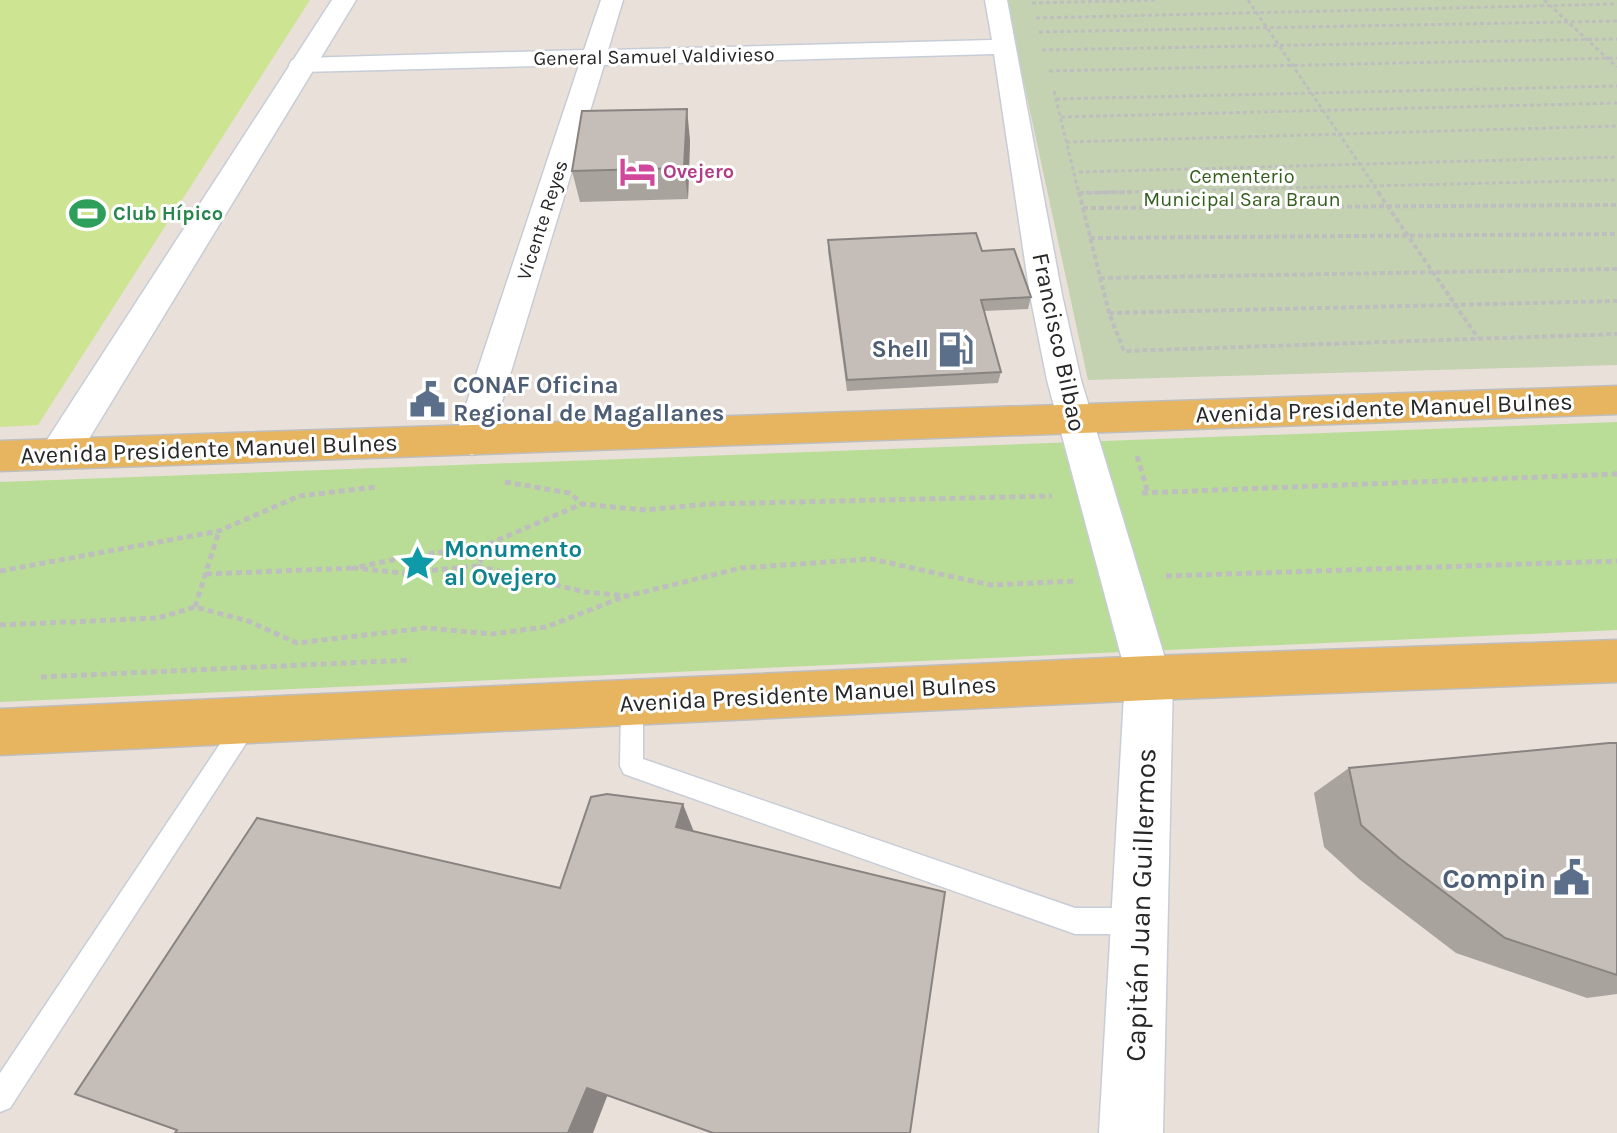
<svg xmlns="http://www.w3.org/2000/svg" width="1617" height="1133" viewBox="0 0 1617 1133" font-family="Karla,sans-serif">
<rect width="100%" height="100%" fill="#e9e0d9"/>
<polygon fill="#b9dd97" points="1617,422 1617,630 0,702 0,482"/>
<polygon fill="#c5d2b1" points="1006,0 1617,0 1617,365 1088,380"/>
<polygon fill="#cde493" points="0,0 310,0 38,425 0,427"/>
<g fill="none" stroke-linecap="round" stroke-linejoin="round">
<defs>
<g id="service">
<polygon points="632,692 640,695 643,702 643,759 1075,908 1138,908 1147,912 1151,921 1147,930 1138,934 1075,934 624,774 620,766 621,702 624,695"/>
<polygon points="246,714 254,717 257,724 254,731 10,1108 0,1112 0,1073 238,717"/>
</g>
<polygon id="minor" points="601,0 623,0 608,50 992,40 985,0 1007,0 1062,295 1081,380 1171,678 1164,692 1149,698 1134,692 1127,678 1047,380 1030,295 994,54 604,65 490,441 485,451 472,455 459,451 454,441 579,65 301,72 292,70 289,65 292,60 301,58 584,50"/>
<g id="tertiary">
<polygon points="332,0 356,0 73,465 59,469 45,465 39,454 45,443"/>
<polygon points="1149,656 1166,663 1173,678 1163,1133 1099,1133 1125,678 1132,663"/>
</g>
<g id="primary">
<polygon points="1617,386 1617,414 0,471 0,441"/>
<polygon points="1617,640 1617,682 1149,700 0,755 0,709 1149,656"/>
</g>
</defs>
<use href="#service" stroke="#c7cdd8" stroke-width="3"/>
<use href="#minor" stroke="#c7cdd8" stroke-width="3"/>
<use href="#tertiary" stroke="#c7cdd8" stroke-width="3"/>
<use href="#primary" stroke="#bebebe" stroke-width="3"/>
<g stroke="#bebebe" stroke-width="3" stroke-dasharray="4 3" stroke-linecap="butt">
<polyline points="1248,0 1380,194"/>
<polyline points="1544,0 1617,67"/>
<polyline points="1032,3 1158,0"/>
<polyline points="1036,18 1617,4"/>
<polyline points="1039,32 1617,21"/>
<polyline points="1042,50 1617,39"/>
<polyline points="1049,71 1617,58"/>
<polyline points="1054,91 1079,194"/>
<polyline points="1056,99 1617,86"/>
<polyline points="1061,117 1617,103"/>
<polyline points="1066,142 1617,126"/>
<polyline points="1079,172 1617,157"/>
<polyline points="1079,193 1617,180"/>
</g>
<g stroke="#bebebe" stroke-width="4" stroke-dasharray="5 3" stroke-linecap="butt">
<polyline points="1079,192 1109,313 1124,351 1617,334"/>
<polyline points="1378,192 1478,338"/>
<polyline points="1079,193 1132,192"/>
<polyline points="1083,208 1617,205"/>
<polyline points="1090,238 1617,234"/>
<polyline points="1100,278 1617,269"/>
<polyline points="1109,313 1617,301"/>
</g>
<g stroke="#bebebe" stroke-width="5" stroke-dasharray="6 4" stroke-linecap="butt">
<polyline points="1137,456 1148,493"/>
<polyline points="505,482 570,493 582,504"/>
<polyline points="1142,493 1617,474"/>
<polyline points="479,548 582,504 644,510 709,504 1052,496"/>
<polygon points="479,548 483,557 477,566 403,573 354,568 416,555"/>
<polyline points="477,566 585,592 627,596 741,568 871,559 991,585 1076,581"/>
<polyline points="0,571 219,531 299,496 376,487"/>
<polyline points="206,574 354,568"/>
<polyline points="1166,576 1617,561"/>
<polyline points="195,607 219,531"/>
<polyline points="0,625 158,618 195,607 248,621 297,643 425,628 492,634 546,627 626,596"/>
<polyline points="41,677 411,660"/>
</g>
<use href="#service" fill="#fff" fill-rule="evenodd"/>
<use href="#minor" fill="#fff" fill-rule="evenodd"/>
<use href="#tertiary" fill="#fff" fill-rule="evenodd"/>
<use href="#primary" fill="#e7b45f" fill-rule="evenodd"/>
</g>
<g fill="#a9a39e">
<polygon points="690,140 688,199 580,202 572,171"/>
<polygon points="828,240 982,251 1031,297 1028,309 984,311 1001,372 998,383 847,391 828,251"/>
<polygon points="1617,743 1617,994 1587,998 1456,953 1359,879 1324,847 1314,793 1349,768"/>
</g>
<g fill="#898481">
<polygon points="687,109 690,140 688,199 684,168"/>
<polygon points="683,804 694,832 676,827"/>
<polygon points="587,1088 608,1094 593,1133 568,1133"/>
</g>
<g fill="#c4bdb8" stroke="#898481" stroke-width="2">
<polygon points="687,109 684,168 572,171 582,111"/>
<polygon points="976,233 982,251 1014,249 1031,297 981,300 1001,372 847,380 828,240"/>
<polygon points="1609,743 1617,743 1617,975 1505,938 1399,858 1361,825 1349,768"/>
<polygon points="607,794 683,804 676,827 945,892 910,1133 713,1133 587,1088 568,1133 175,1133 177,1130 75,1094 257,818 560,888 591,797"/>
</g>
<defs>
<symbol id="hotel-bare" viewBox="-9 -9 18 18"><path d="M-6-4.5h1.5V1H6V5H4.5V3h-9V5H-6ZM-4 0a1.8 1.8 0 1 1 3.6 0ZM.5 0V-2.5h3Q6-2.5 6 0Z" fill="#d1479c" stroke="#fff" stroke-width="2.5" paint-order="stroke"/></symbol>
<symbol id="stadium-bare" viewBox="-9 -9 18 18"><path d="M0-5a6.5 5 0 1 0 0 10a6.5 5 0 1 0 0-10ZM-3.5-1.8h7v3.6h-7Z" fill="#2e9e5b" stroke="#fff" stroke-width="2.5" paint-order="stroke"/></symbol>
<symbol id="fuel-bare" viewBox="-9 -9 18 18"><path d="M-5.5-6h7V0h2V4h1.3V-2.5L3-4.5l.8-.8L6-3V5H2.5V1h-1V6h-7ZM-4.2-4.7v3.2H.2V-4.7Z" fill="#5c6f8a" stroke="#fff" stroke-width="2.5" paint-order="stroke"/></symbol>
<symbol id="civic-bare" viewBox="-9 -9 18 18"><path d="M-.6-6.5H3V-4.5H.6V-3L4-1V1h2V6H-6V1h2V-1L-.6-3ZM-1.2 2.5V6h2.4V2.5Z" fill="#5c6f8a" stroke="#fff" stroke-width="2.5" paint-order="stroke"/></symbol>
<symbol id="sight-bare" viewBox="-9 -9 18 18"><path d="M0-6L1.8-2.2L6-1.7L2.9 1.2L3.7 5.4L0 3.3L-3.7 5.4L-2.9 1.2L-6-1.7L-1.8-2.2Z" fill="#0f9aa8" stroke="#fff" stroke-width="2.5" paint-order="stroke"/></symbol>
</defs>
<g fill-rule="evenodd">
<use href="#hotel-bare" x="612" y="146" width="51" height="51"/>
<use href="#stadium-bare" x="62" y="188" width="51" height="51"/>
<use href="#fuel-bare" x="930" y="324" width="51" height="51"/>
<use href="#civic-bare" x="402" y="374" width="51" height="51"/>
<use href="#sight-bare" x="392" y="538" width="51" height="51"/>
<use href="#civic-bare" x="1546" y="852" width="51" height="51"/>
</g>
<g text-anchor="middle" stroke-width="6" stroke-linejoin="round" paint-order="stroke">
<g font-size="20" fill="#272727" stroke="#fff">
<text transform="translate(654 56) rotate(-1)" y="7">General Samuel Valdivieso</text>
<text transform="translate(542 220) rotate(-72)" y="7">Vicente Reyes</text>
</g>
<g font-size="20" font-weight="bold" fill="#b23c85" stroke="#fff" text-anchor="start">
<text x="663" y="178">Ovejero</text>
</g>
<g font-size="20" fill="#335e1d" stroke="#fff">
<text x="1242" y="183">Cementerio<tspan x="1242" dy="23">Municipal Sara Braun</tspan></text>
</g>
<g font-size="20" font-weight="bold" fill="#27864d" stroke="#fff" text-anchor="start">
<text x="113" y="220">Club Hípico</text>
</g>
<g font-size="24" fill="#272727" stroke="#fff">
<text transform="translate(1059 342) rotate(78)" y="8">Francisco Bilbao</text>
<text transform="translate(1384 408) rotate(-2)" y="8">Avenida Presidente Manuel Bulnes</text>
<text transform="translate(209 449) rotate(-2)" y="8">Avenida Presidente Manuel Bulnes</text>
<text transform="translate(808 694) rotate(-3)" y="8">Avenida Presidente Manuel Bulnes</text>
</g>
<g font-size="24" font-weight="bold" fill="#4e5e75" stroke="#fff" text-anchor="end">
<text x="929" y="357">Shell</text>
<text x="453" y="393" text-anchor="start">CONAF Oficina<tspan x="453" dy="28">Regional de Magallanes</tspan></text>
</g>
<g font-size="24" font-weight="bold" fill="#0d838f" stroke="#fff" text-anchor="start">
<text x="444" y="557">Monumento<tspan x="444" dy="28">al Ovejero</tspan></text>
</g>
<g font-size="28" font-weight="bold" fill="#4e5e75" stroke="#fff" text-anchor="end">
<text x="1546" y="888">Compin</text>
</g>
<g font-size="28" fill="#272727" stroke="#fff">
<text transform="translate(1140 905) rotate(-88)" y="10">Capitán Juan Guillermos</text>
</g>
</g>
</svg>
